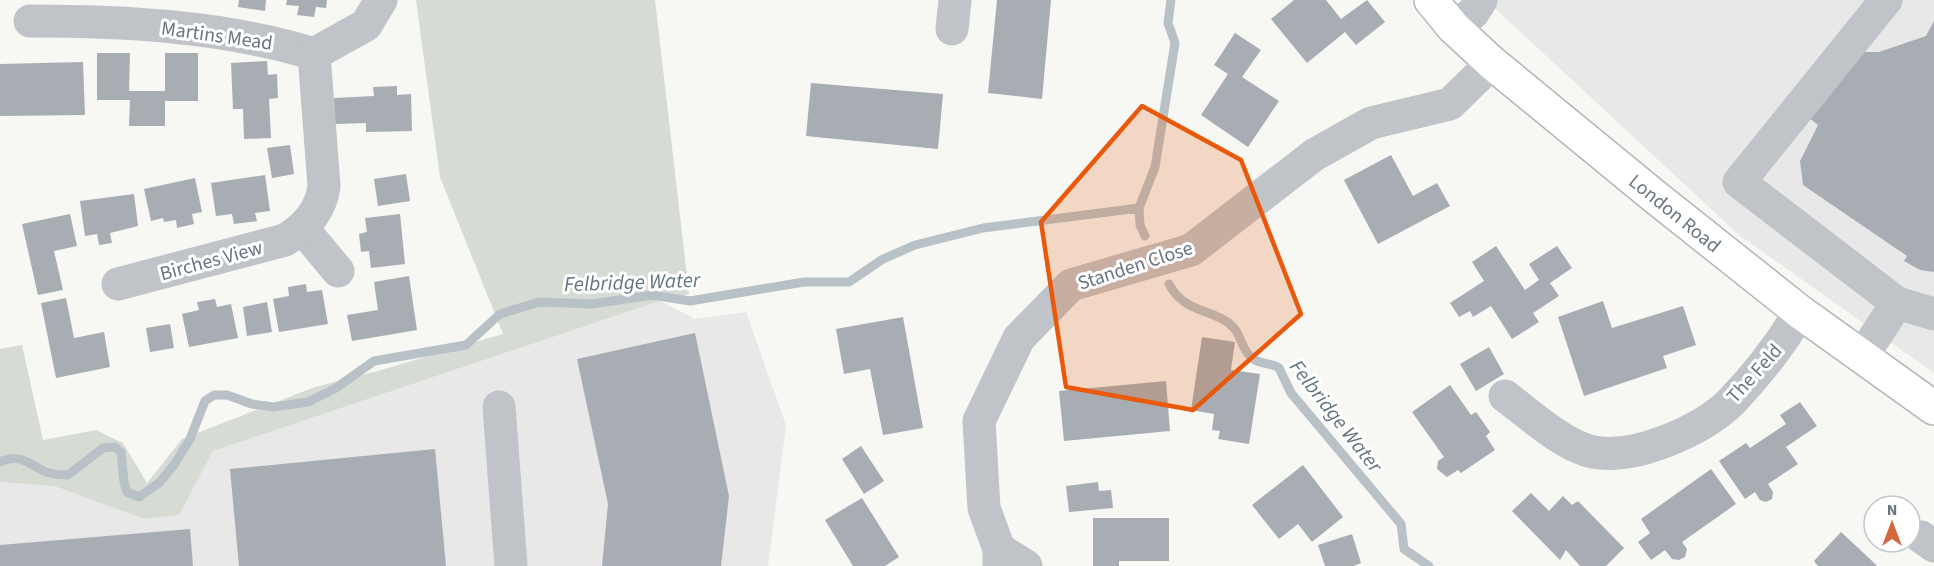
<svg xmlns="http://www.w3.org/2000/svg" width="1934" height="566" viewBox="0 0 1934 566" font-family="'Source Sans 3',sans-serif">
<rect width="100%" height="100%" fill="#f7f7f4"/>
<g fill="#e7e8e7">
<polygon points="1486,0 1934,0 1934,373 1739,235"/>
<polygon points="660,301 695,319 746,312 786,425 768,566 0,566 0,482 54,486 144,519 179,515 213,451"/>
</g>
<polygon fill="#d6dbd4" points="416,0 655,0 689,294 660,301 213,451 179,515 144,519 54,486 0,482 0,349 22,345 43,440 96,430 123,443 147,483 182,439 315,387 378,371 503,334 440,177"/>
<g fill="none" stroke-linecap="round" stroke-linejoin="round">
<g stroke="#b8c1c6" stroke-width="9">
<polyline points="1139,208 1155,167 1175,43 1168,23 1171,0"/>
<path d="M1169 284C1185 315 1216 308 1234 328 1241 336 1242 349 1250 356 1258 365 1270 362 1279 368L1291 393 1401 524 1404 549 1429 566"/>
<path d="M0 462C17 454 25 461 40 469 48 474 59 475 68 475L103 448 115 447 121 452 124 482 127 492 139 497 159 483 174 465 190 439 205 401 214 395H227L252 404 273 407 308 402 336 388 374 361 466 345 500 314 539 302 592 304 652 295 690 301 804 282H849L883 259 915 245 983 228 1139 208 1140 225 1145 236"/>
</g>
</g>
<g fill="#a7adb3">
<polygon points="239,0 266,0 265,11 238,7"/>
<polygon points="287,0 327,0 326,8 316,7 314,17 297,15 299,6 286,5"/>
<polygon points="997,0 1051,0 1042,99 988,93"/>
<polygon points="1294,0 1326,0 1341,19 1367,0 1385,22 1356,45 1345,32 1307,63 1271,19"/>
<polygon points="1934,21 1934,272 1920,270 1904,261 1907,256 1803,185 1800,161 1818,125 1809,118 1861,52 1879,52 1926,36"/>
<polygon points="1235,33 1261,50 1242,77 1279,101 1248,147 1201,115 1228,74 1214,65"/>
<polygon points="97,53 130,53 129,91 165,91 165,53 198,53 198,101 165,101 165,126 129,126 130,100 97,100"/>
<polygon points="267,61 268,75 277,74 278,98 269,99 271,138 244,139 243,109 233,109 231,63"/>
<polygon points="83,62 85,115 0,116 0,64"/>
<polygon points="811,83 943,94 938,149 806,136"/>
<polygon points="397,86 397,95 411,94 412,131 366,132 366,123 335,124 334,98 374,96 373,87"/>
<polygon points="290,145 294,174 272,178 267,148"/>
<polygon points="1391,155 1413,196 1437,183 1450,206 1378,244 1344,180"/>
<polygon points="406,174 410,201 378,206 374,179"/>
<polygon points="265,175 270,211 255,213 257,221 234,224 232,214 216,216 211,183"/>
<polygon points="195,178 202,212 192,214 194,224 177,228 176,220 164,222 163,218 151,221 144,189"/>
<polygon points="134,194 138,226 110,233 112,243 99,245 97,234 85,236 80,201"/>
<polygon points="70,214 77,246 54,251 63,290 38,295 22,224"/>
<polygon points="400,214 405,264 371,268 369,251 361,252 359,234 367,232 365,218"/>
<polygon points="1496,246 1525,290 1539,280 1529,264 1557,246 1572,268 1550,283 1559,296 1533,313 1539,322 1512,339 1491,306 1473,317 1470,311 1459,317 1450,303 1484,281 1472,262"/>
<polygon points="409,276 417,330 352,341 347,315 378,310 374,282"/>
<polygon points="306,284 307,292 322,290 328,324 279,332 273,299 289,296 288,287"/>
<polygon points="66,298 74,338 104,332 110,367 56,378 41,303"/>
<polygon points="215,299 217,307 231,304 238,338 189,347 182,314 199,310 197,302"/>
<polygon points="1603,301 1612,328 1683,306 1696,345 1663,356 1667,368 1584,396 1558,317"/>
<polygon points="267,302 272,332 247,336 243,307"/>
<polygon points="903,317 923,428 883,435 870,369 844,374 836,329"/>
<polygon points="170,324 174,348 150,352 146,328"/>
<polygon points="695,333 729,496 721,566 602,566 608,504 577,359"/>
<polygon points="1202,337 1235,342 1231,370 1260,374 1249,444 1218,439 1220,431 1212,430 1214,414 1191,410"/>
<polygon points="1489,347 1504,374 1476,391 1460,364"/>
<polygon points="1166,381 1170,431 1064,441 1059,391"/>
<polygon points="1450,385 1471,415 1476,412 1490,432 1486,436 1495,450 1461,473 1458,470 1447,477 1437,469 1438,461 1444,457 1412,412"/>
<polygon points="1800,402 1817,426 1786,447 1798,464 1768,484 1773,492 1772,499 1766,502 1760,500 1755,492 1745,499 1719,461 1746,443 1750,448 1786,424 1780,415"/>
<polygon points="861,446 884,481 864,494 842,459"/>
<polygon points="435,449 446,566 239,566 230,469"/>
<polygon points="1303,465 1343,517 1312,542 1298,524 1279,539 1252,505"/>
<polygon points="1711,469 1736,504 1682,542 1687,549 1685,557 1679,560 1672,559 1665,550 1651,560 1638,542 1650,533 1641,519"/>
<polygon points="1098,482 1099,491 1111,490 1113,508 1069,512 1066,486"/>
<polygon points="1531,493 1549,511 1563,496 1572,505 1578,501 1624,548 1606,566 1580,566 1566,550 1560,560 1512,511"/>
<polygon points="862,498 899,557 885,566 853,566 825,520"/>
<polygon points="1093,518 1169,518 1169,561 1119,561 1119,566 1093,566"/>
<polygon points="190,529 193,566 0,566 0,545"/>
<polygon points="1841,532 1871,560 1877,566 1818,566 1814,561"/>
<polygon points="1352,534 1361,563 1353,566 1325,566 1318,545"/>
</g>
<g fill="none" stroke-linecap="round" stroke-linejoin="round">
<defs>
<polyline id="highway" points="1431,0 1453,27 1492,63 1654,196 1800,312 1934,408"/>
</defs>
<use href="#highway" stroke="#b3b6b9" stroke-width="36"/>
<g stroke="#c0c3c7" stroke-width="33">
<path d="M30 21C125 21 223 26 314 54L366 25 381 0"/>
<polyline points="1453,27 1473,13 1481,0"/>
<polyline points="952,29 955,0"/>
<polyline points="303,229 338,271"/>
<path d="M118 284 285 240C306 227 321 211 324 186L314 54"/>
<polyline points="1897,303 1934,314"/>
<polyline points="1863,355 1897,303 1739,182 1886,0"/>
<path d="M1505 396C1529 414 1564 446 1593 452 1635 460 1701 431 1731 402 1757 375 1781 344 1800 312"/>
<polyline points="499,407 511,566"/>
<polyline points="1921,537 1934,546"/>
<polyline points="999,549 1026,566"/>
<polyline points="999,566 999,549 984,508 979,421 1019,338 1071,285 1191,250 1314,155 1371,123 1450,104 1492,63"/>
</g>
<use href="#highway" stroke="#fff" stroke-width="33"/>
</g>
<path fill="#e8590c" fill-opacity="0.2" stroke="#e8590c" stroke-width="4.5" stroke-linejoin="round" d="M1142 106 1241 160 1301 314 1193 410 1066 387 1041 222Z"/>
<g text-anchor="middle" stroke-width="6" stroke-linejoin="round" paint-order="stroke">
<g font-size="20" fill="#697582" stroke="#fff">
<text transform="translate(217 35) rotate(8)" y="7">Martins Mead</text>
<text transform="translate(1675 213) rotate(39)" y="7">London Road</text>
<text transform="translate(211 260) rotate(-15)" y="7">Birches View</text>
<text transform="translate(1135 265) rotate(-18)" y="7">Standen Close</text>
<text transform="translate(1754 373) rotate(-48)" y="7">The Feld</text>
</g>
<g font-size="21" font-style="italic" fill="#64757f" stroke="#fff">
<text transform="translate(632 282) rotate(-2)" y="7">Felbridge Water</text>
<text transform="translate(1336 416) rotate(52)" y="7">Felbridge Water</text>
</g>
</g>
<g transform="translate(1892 524)"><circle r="28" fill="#ffffff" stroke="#c3c8cd" stroke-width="1.5"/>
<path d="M0-4.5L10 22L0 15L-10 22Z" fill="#d26938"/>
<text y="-9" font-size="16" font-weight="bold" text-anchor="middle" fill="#697582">N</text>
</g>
</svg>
